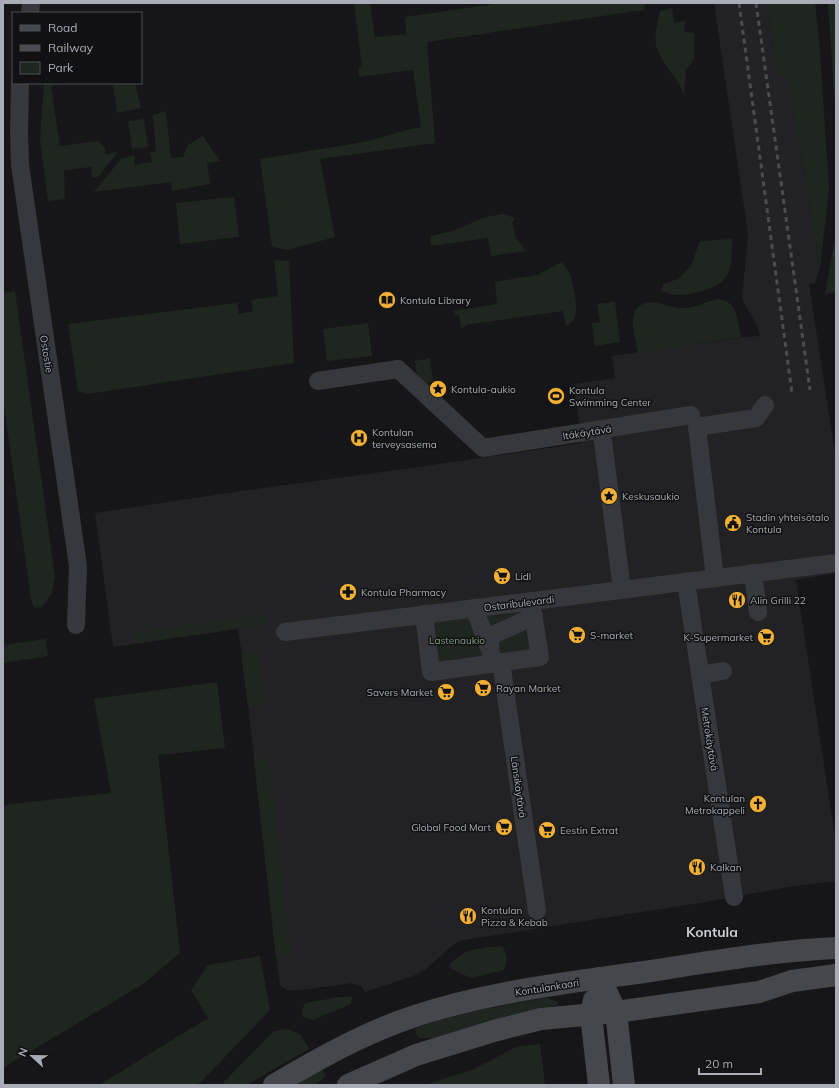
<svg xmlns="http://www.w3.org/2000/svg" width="839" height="1088" viewBox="0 0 839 1088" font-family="Mulish,sans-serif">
<rect width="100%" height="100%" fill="#161618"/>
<polygon fill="#222225" points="714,3 767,3 777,76 788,75 820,268 815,283 809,284 836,460 836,573 796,580 836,844 836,881 788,887 706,902 464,940 454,944 425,970 413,976 365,992 361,986 352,983 294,991 287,990 282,987 280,984 276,957 244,668 238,629 113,647 95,513 248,490 412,468 582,443 574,384 615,378 612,356 744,337 760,336 757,326 742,299 748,234"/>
<g fill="#1e261f">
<polygon points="354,3 370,3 375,37 406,34 405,17 501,3 646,3 643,10 427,42 435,143 320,159 335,237 288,250 272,247 260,159 364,142 403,131 421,127 413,70 359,77 358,68 362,67"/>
<polygon points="767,3 815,3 820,50 829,189 820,268 788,76 777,77"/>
<polygon points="828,3 836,3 836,121"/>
<path d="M672 8 674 23 685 21 684 31 695 33 694 59 686 70 684 96C679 77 660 63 656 45 654 34 658 21 660 11Z"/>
<polygon points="44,83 74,83 51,86 60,146 97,141 105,147 105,154 118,152 98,177 92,177 91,167 64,170 65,199 48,201 40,139"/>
<polygon points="113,83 135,83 141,108 117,113"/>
<polygon points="166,111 171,158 183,157 188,145 203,136 220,161 207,163 210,184 172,191 171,182 94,192 121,159 134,155 135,165 152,162 150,152 156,151 153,115"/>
<polygon points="144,119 148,147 132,149 128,121"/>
<polygon points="234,197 239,237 180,244 176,203"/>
<polygon points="503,214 515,218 512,223 513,225 515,236 526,251 491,256 488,238 431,246 430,236 453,231 485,217"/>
<polygon points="836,230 836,292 825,294 835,238"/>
<path d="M732 239C732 252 732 265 727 276 721 288 688 296 676 295 671 295 666 292 661 291L663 284 678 279 691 266 700 241Z"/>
<polygon points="274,260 289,261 294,363 87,394 78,391 68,324 237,303 239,314 253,311 251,300 278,296"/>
<path d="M562 262C564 265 566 267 568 270 572 278 577 302 576 311 576 318 572 323 566 326L563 311 465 325V327L461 328 459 315H455L454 311 497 304 495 282 537 275Z"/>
<polygon points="15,291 55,576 52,593 42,607 34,608 31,599 3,399 3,293"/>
<path d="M717 299C737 299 738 322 741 337L638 353C634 331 623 299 657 303 666 304 673 308 681 308 693 309 706 302 717 299Z"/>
<polygon points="615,302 620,342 595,346 592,323 600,322 597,304"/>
<polygon points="368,323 372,356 327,361 323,329"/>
<polygon points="430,358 433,382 418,385 415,361"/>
<polygon points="515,606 518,613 487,628 478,610"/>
<polygon points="471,612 487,658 438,665 431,618"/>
<polygon points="266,614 267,624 132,644 131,633"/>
<polygon points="531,620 536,652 500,657 500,651 494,637"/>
<polygon points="46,639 48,656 3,663 3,645"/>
<polygon points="253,651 257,653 260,659 265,704 248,707 241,653"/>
<polygon points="217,682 225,748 158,755 180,953 143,984 3,1068 3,805 111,793 94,699"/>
<polygon points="269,758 291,955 276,957 254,760"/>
<path d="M500 946 503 947C507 954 508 963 504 970L472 978 464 975 450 968 449 966C465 947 477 949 500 946Z"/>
<polygon points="260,956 270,1010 202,1081 195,1085 99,1085 208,1018 191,990 208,965"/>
<polygon points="340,997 352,997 351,1004 313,1020 303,1017 302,1011 305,1003"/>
<path d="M546 998 558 1002 557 1005 498 1018 435 1038H419L415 1033 416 1028C459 1013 502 1005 546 998Z"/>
<polygon points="288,1029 301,1035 309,1049 247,1085 221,1085 274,1031"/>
<polygon points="540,1044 545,1085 425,1085 474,1069 516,1047"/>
<polygon points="322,1069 326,1076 315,1085 296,1085"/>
</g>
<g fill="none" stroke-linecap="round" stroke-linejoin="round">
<g stroke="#37383d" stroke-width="18">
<polyline points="30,13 31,3"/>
<polyline points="20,83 19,131 20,165 78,566 76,625"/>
<polyline points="318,381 398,369 483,448 691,415"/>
<polyline points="603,441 622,590"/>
<polyline points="753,573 758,612"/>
<polyline points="715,578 697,427 756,418 765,405"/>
<polyline points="686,582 734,897"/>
<polyline points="474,608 489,647"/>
<polyline points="424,614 431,672 540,657 531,601"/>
<polyline points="285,632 836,563"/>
<polyline points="501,662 537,911"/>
<polyline points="491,664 490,640 493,635 534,616"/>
<polyline points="700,675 723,671"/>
</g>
<g stroke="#45474d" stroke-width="22">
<polyline points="600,978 616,1012 624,1085"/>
<polyline points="594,1000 591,1015 599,1085"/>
<path d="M274 1085C318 1059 364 1033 412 1017 487 992 566 983 644 972 708 962 771 951 836 948"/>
<polyline points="348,1085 416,1055 497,1030 541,1019 616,1012 759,992 792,981 836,975"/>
</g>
<g stroke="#4a4c52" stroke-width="3" stroke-dasharray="5 4" stroke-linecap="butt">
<polyline points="739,3 792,393"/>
<polyline points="756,3 810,390"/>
</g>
</g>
<defs>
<symbol id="library-disc" viewBox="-11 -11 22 22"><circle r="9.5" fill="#f2b134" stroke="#111113"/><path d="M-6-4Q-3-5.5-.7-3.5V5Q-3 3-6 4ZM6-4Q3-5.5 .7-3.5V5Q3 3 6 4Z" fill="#111"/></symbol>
<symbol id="sight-disc" viewBox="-11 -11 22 22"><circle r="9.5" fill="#f2b134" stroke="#111113"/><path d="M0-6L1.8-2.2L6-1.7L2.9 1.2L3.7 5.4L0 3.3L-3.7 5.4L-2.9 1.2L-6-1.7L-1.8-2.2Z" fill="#111"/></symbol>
<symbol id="stadium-disc" viewBox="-11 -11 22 22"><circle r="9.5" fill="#f2b134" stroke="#111113"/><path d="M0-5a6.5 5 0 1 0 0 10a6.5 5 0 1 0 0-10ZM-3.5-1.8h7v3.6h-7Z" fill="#111"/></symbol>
<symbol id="hospital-disc" viewBox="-11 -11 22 22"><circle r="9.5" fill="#f2b134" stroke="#111113"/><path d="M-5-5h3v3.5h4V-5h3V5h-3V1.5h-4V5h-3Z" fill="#111"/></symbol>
<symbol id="civic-disc" viewBox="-11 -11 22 22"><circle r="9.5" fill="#f2b134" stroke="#111113"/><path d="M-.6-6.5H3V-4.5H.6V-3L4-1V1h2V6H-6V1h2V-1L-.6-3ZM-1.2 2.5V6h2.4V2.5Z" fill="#111"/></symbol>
<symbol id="supermarket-disc" viewBox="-11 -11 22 22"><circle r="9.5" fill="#f2b134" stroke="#111113"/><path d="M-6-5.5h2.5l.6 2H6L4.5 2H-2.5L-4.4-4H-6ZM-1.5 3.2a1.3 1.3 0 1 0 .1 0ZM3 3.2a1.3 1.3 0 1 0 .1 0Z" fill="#111"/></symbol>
<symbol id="pharmacy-disc" viewBox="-11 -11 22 22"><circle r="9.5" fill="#f2b134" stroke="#111113"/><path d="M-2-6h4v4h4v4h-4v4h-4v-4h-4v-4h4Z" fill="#111"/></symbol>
<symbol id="restaurant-disc" viewBox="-11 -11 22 22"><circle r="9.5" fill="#f2b134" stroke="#111113"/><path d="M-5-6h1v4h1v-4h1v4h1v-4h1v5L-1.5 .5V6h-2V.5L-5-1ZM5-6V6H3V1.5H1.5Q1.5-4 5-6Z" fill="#111"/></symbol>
<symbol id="church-disc" viewBox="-11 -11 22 22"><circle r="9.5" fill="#f2b134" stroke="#111113"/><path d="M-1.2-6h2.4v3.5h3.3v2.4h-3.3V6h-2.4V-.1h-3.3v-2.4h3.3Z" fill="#111"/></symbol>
</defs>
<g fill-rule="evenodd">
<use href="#library-disc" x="377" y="290" width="20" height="20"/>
<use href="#sight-disc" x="428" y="379" width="20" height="20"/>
<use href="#stadium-disc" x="546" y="386" width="20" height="20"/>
<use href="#hospital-disc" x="349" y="428" width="20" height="20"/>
<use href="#sight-disc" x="599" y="486" width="20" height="20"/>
<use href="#civic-disc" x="723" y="513" width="20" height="20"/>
<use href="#supermarket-disc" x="492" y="566" width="20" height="20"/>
<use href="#pharmacy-disc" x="338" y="582" width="20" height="20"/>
<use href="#restaurant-disc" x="727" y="590" width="20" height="20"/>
<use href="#supermarket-disc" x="567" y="625" width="20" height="20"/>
<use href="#supermarket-disc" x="756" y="627" width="20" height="20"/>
<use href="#supermarket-disc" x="473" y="678" width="20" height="20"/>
<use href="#supermarket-disc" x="436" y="682" width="20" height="20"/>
<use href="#church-disc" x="748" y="794" width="20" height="20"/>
<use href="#supermarket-disc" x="494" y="817" width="20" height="20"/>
<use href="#supermarket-disc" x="537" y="820" width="20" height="20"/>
<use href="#restaurant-disc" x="687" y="857" width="20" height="20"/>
<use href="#restaurant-disc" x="458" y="906" width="20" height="20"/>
</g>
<g text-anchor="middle" stroke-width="3" stroke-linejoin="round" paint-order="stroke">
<g font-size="10" fill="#a8adb8" stroke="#111113" text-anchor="start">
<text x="400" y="304">Kontula Library</text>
<text x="451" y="393">Kontula-aukio</text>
<text x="569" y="394">Kontula<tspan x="569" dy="12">Swimming Center</tspan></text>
<text x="372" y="436">Kontulan<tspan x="372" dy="12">terveysasema</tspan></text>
<text x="622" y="500">Keskusaukio</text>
<text x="746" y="521">Stadin yhteisötalo<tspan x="746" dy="12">Kontula</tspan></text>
<text x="515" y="580">Lidl</text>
<text x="361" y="596">Kontula Pharmacy</text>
<text x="750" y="604">Alin Grilli 22</text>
<text x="590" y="639">S-market</text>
<text x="753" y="641" text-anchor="end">K-Supermarket</text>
<text x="496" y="692">Rayan Market</text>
<text x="433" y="696" text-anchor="end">Savers Market</text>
<text x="745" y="802" text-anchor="end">Kontulan<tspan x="745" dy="12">Metrokappeli</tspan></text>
<text x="491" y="831" text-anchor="end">Global Food Mart</text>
<text x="560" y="834">Eestin Extrat</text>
<text x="710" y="871">Kalkan</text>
<text x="481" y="914">Kontulan<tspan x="481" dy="12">Pizza &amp; Kebab</tspan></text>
</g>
<g font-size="10" fill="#a8adb8" stroke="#111113">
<text transform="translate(47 354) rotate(81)" y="4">Ostostie</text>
<text transform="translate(587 432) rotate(-9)" y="4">Itäkäytävä</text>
<text transform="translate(519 603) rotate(-7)" y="4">Ostaribulevardi</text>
<text transform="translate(710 739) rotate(81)" y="4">Metrokäytävä</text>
<text transform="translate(519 787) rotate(82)" y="4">Länsikäytävä</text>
<text transform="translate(547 987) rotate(-9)" y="4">Kontulankaari</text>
</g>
<g font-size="10" fill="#7fa381" stroke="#111113">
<text x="457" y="644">Lastenaukio</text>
</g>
<g font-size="14" font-weight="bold" fill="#c9ccd4" stroke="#111113">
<text x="712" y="937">Kontula</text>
</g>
</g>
<rect width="839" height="1088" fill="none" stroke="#a8adb8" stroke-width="8"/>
<rect x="12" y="12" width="130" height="72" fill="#111113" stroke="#4d4f55"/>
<rect x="20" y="25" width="20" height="6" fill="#45474d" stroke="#4d4f55"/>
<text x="48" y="32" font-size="12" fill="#a8adb8">Road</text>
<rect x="20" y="45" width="20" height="6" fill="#4a4c52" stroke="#4d4f55"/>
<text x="48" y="52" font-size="12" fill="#a8adb8">Railway</text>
<rect x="20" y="62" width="20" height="12" fill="#1e261f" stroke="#4d4f55"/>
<text x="48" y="72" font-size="12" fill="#a8adb8">Park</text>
<g transform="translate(32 1056) rotate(292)" stroke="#111113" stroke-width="3" paint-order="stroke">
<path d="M0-3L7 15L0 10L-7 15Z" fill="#a8adb8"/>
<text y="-6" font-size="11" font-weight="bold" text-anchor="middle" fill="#a8adb8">N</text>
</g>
<path d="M699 1068v6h62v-6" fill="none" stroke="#a8adb8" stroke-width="2"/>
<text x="705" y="1068" font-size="12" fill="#a8adb8" stroke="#111113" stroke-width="3" paint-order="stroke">20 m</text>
</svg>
